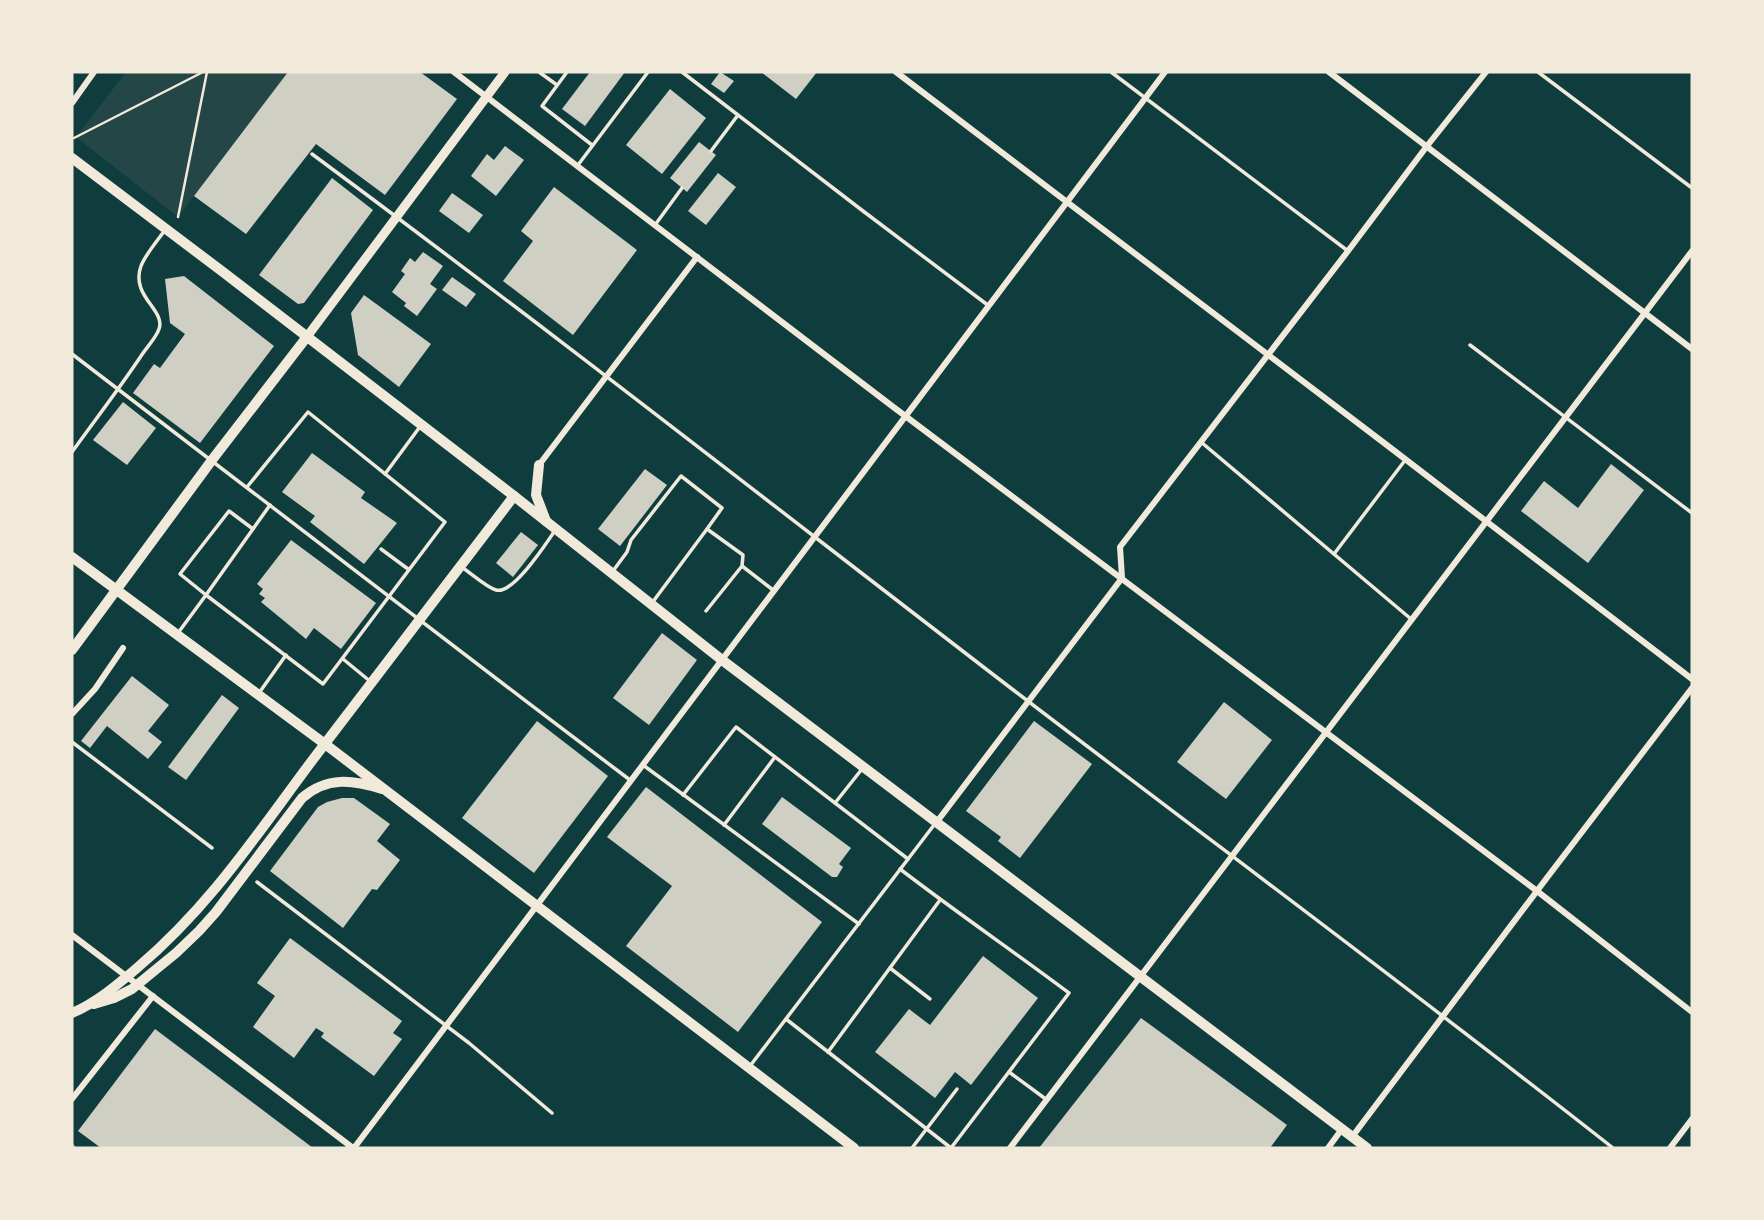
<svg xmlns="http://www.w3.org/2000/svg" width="1764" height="1220" viewBox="0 0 1764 1220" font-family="'IBM Plex Sans',sans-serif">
<rect width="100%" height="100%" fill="#0f3d3e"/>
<polygon fill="#244646" points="126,72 288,72 178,217 76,137"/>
<g fill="#cfcfc3">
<polygon points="288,72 420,72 457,99 385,195 316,144 246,234 194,196"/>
<polygon points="590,72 625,72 585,126 562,109"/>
<polygon points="720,72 734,81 724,93 711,84"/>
<polygon points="761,72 817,72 796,99"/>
<polygon points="670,89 706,118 662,174 626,145"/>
<polygon points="699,142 716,155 687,192 670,178"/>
<polygon points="505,146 524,160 496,196 471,176 487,154 494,160"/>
<polygon points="718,173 736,187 706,225 688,211"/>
<polygon points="332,178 373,210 304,303 298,304 259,275"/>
<polygon points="554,187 637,250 573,335 503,281 533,241 521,231"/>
<polygon points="452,193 483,215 469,233 439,211"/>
<polygon points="423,252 443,266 430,284 437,289 417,316 404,306 406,303 392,292 405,274 401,271 410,258 415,262"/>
<polygon points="184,276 274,346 200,443 133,393 154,364 160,368 185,334 170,323 165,279"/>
<polygon points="452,277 476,294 466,307 442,290"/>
<polygon points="364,295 431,344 399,387 358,355 351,313"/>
<polygon points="123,402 156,428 127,465 93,440"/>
<polygon points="312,453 365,492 361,498 397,523 364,564 310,522 315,516 282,492"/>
<polygon points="1611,464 1644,490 1588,563 1521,511 1544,481 1578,508"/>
<polygon points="645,469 667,485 620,546 598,529"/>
<polygon points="521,532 538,545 513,577 496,563"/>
<polygon points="291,540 376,603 341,649 314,628 306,639 261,602 265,598 259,594 263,589 257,584"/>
<polygon points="662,633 697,660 649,725 613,698"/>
<polygon points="132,676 169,705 148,731 162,742 148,759 107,726 90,748 81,741"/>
<polygon points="222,695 239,708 186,780 168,767"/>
<polygon points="1224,702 1272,740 1226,799 1177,762"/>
<polygon points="537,721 608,776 534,873 462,818"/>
<polygon points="1034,721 1092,764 1020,858 998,841 1001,837 966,811"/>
<polygon points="646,787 822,922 738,1032 626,946 672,886 607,837"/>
<polygon points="782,797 851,848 839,864 843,867 837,877 832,877 762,824"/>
<polygon points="342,798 354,798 390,824 377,841 400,860 377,890 372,889 343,928 270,871 318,807 327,802"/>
<polygon points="290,938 402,1021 393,1033 402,1039 374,1076 321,1037 324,1033 316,1028 294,1058 253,1027 275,996 257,983"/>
<polygon points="983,956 1038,998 971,1085 955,1072 935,1098 875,1052 909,1009 930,1025"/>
<polygon points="1141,1018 1287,1125 1270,1148 1039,1148"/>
<polygon points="155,1029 313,1148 101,1148 78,1131"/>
</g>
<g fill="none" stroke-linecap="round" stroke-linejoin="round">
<g stroke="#f1e9da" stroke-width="2.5">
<polyline points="74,138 203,72"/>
<polyline points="178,217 207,72"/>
</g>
<g stroke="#f1e9da" stroke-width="3.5">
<polyline points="539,72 557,85"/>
<polyline points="567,72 542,106 592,145"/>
<polyline points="682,72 863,211 989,306"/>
<polyline points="1111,72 1348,251"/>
<polyline points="1538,72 1692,188"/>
<polyline points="711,151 738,115"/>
<path d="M312 154C548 329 779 510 1012 689 1212 842 1415 992 1613 1148"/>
<polyline points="578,165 648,72"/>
<polyline points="655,225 682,188"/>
<polyline points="1470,345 1692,513"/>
<path d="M72 354C258 495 443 639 630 780"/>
<polyline points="1201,442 1411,619"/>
<path d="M72 452C95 420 119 389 141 356 146 348 156 338 159 329 166 310 130 296 141 266 145 255 158 240 165 230"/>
<polyline points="385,474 419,428"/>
<polyline points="247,487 308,412 445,522 323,684 206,595 270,505"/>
<polyline points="381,549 408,569"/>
<polyline points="1334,554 1406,459"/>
<path d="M463 568C472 574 486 587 496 590 513 595 545 545 554 532"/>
<polyline points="613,571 627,552 631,540 681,476 722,508 707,529"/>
<polyline points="652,603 707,529 743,555 742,566"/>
<polyline points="706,611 742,566 773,590"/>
<polyline points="178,633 206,595 180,574 229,511 253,529"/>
<polyline points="343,659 371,682"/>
<polyline points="259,693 286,655"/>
<polyline points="72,742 212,848"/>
<polyline points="643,765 859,924"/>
<polyline points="683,795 736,727 908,859"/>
<polyline points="835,803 862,769"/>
<polyline points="724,825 775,757"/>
<polyline points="257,882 469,1043 552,1113"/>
<polyline points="890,968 930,999"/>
<path d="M786 1019 951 1148 1069 993C1013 951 956 912 900 869"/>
<polyline points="828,1052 940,900"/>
<polyline points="750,1066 934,825"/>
<polyline points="1009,1072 1047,1100"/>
<polyline points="912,1148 957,1089"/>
</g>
<g stroke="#f1e9da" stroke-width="6">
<polyline points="454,72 892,406 1537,891 1692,1012"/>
<polyline points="896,72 1392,449 1692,679"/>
<polyline points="1329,72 1692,349"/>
<polyline points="72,103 94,72"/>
<polyline points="539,465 697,257"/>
<polyline points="72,714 95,689 123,648"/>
<polyline points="936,823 1122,578 1120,547 1348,251 1427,146 1486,72"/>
<polyline points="72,935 353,1148"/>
<polyline points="72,1099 153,996"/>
<polyline points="1352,1137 1546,879 1692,688"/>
<polyline points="354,1148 1165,72"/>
<polyline points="1010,1148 1692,251"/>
<polyline points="1328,1148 1342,1129"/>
<polyline points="1670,1148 1692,1119"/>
</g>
<polyline stroke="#f1e9da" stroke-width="9" points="306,338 505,72"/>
<g stroke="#f1e9da" stroke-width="10">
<polyline points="72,650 212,460 306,338"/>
<path d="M94 1004 114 998 132 989 176 953 199 931 216 912 302 798C327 776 353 780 382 789"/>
<path d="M72 1013C96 1003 117 985 137 968 209 907 255 837 311 762 378 673 447 585 514 496"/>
</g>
<g stroke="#f1e9da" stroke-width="10">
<polyline points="72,158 223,272 514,496 722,660 1367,1148"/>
<polyline points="539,465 536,495 546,521"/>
<polyline points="72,557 325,744 854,1148"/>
</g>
<polyline stroke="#97a49c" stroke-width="4.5" points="72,1146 74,1148"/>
</g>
<rect width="1764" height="1220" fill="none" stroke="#f1e9da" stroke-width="147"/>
</svg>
